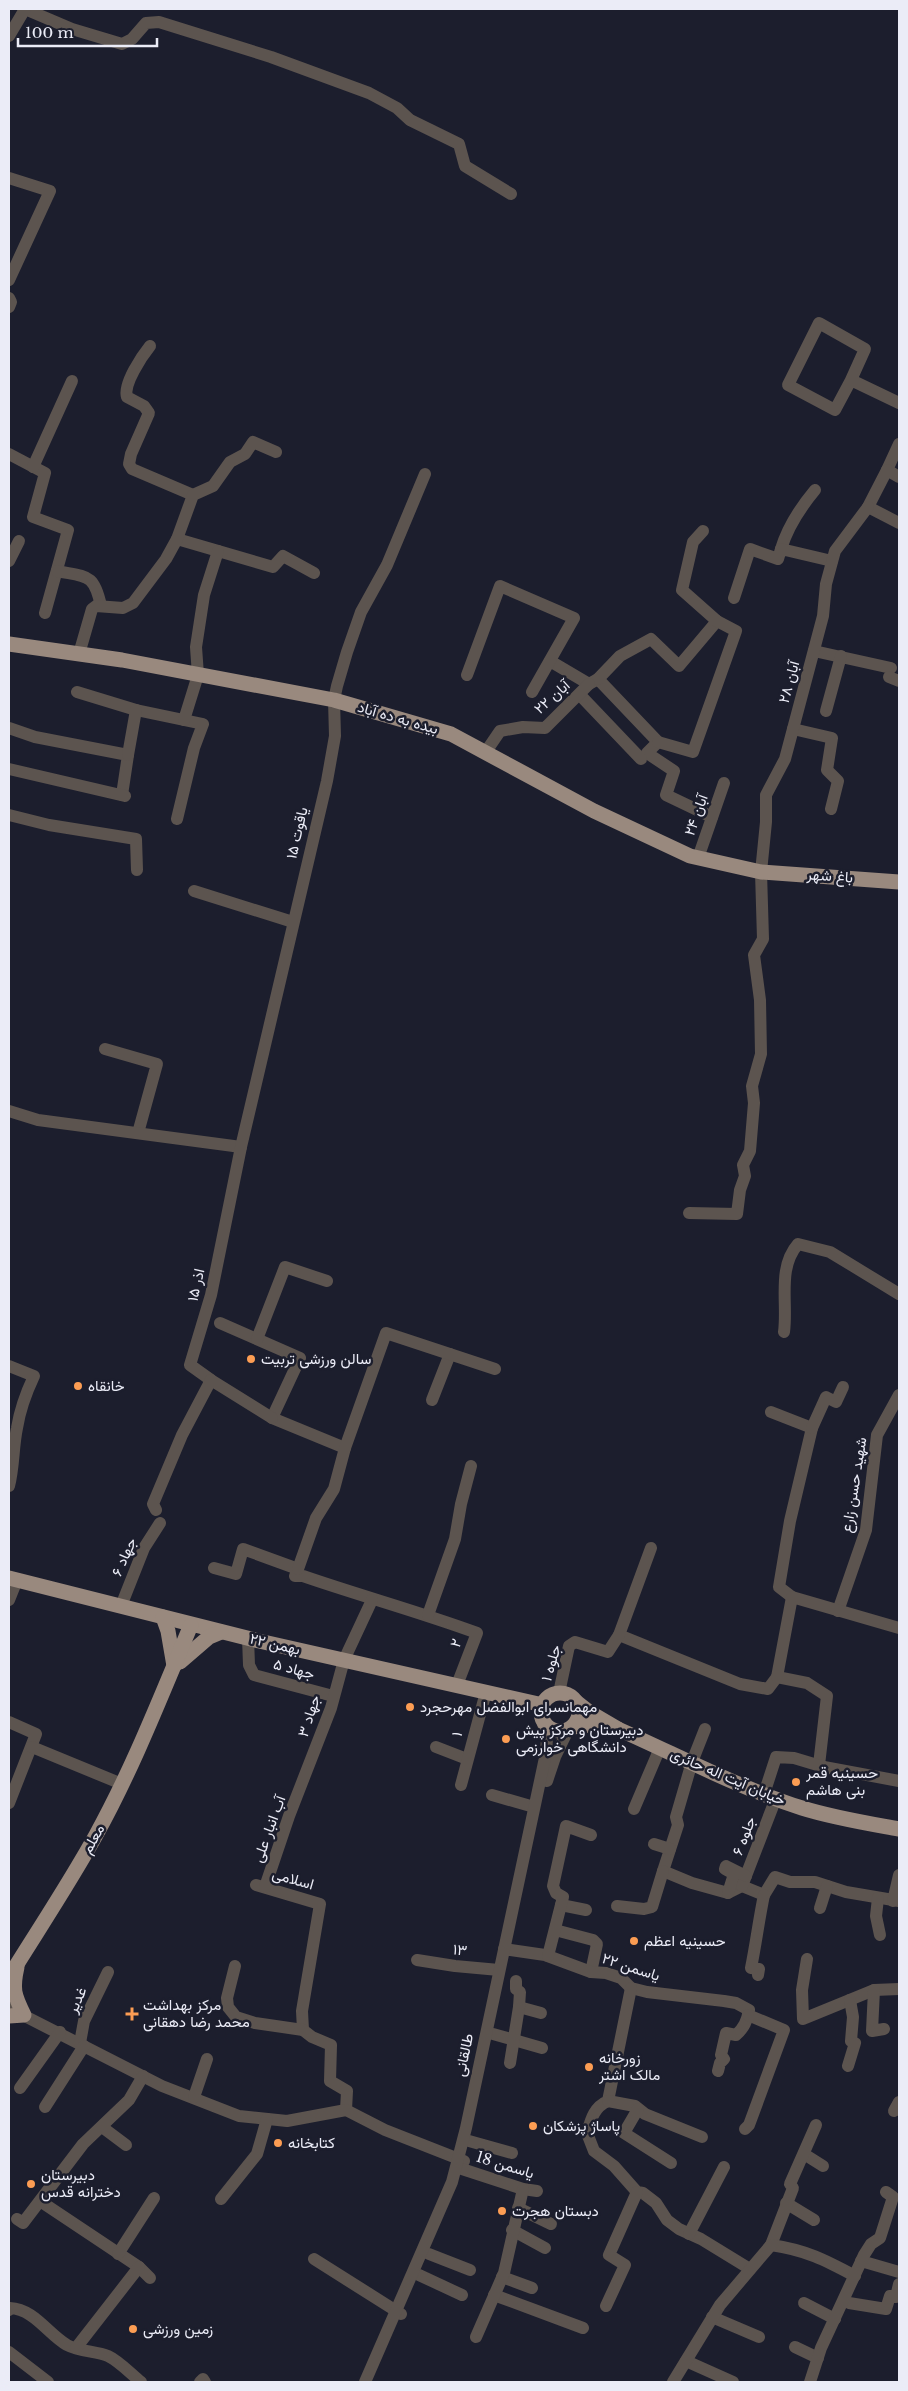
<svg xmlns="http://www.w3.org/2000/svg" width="908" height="2391" viewBox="0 0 908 2391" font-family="'Libre Baskerville',Vazirmatn,serif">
<rect width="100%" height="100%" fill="#1c1e2d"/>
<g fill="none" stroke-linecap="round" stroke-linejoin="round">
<g stroke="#5c544f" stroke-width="12">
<polyline points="25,9 72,29 122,44 132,39 146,23 159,22 271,57 369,93 397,108 410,120 459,144 465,166 511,194"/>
<polyline points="9,36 25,9"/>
<polyline points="9,178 50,191 9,280"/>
<polyline points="9,298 11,302 9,307"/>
<path d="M150 346C142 356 123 384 127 397L144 406 149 413 131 454 129 464 132 469 193 495"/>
<polyline points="851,380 835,410 788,385 819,323 865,349 851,380 899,403"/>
<polyline points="9,454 45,473 33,517 68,530 45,613"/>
<polyline points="33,467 72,381"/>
<polyline points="887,470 899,444"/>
<polyline points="899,477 887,470 868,507 899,523"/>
<polyline points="177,539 273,567 283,556 314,573"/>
<path d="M781 549C788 526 800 508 815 490"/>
<polyline points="9,561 19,541"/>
<path d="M57 571C87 577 94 573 101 606"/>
<polyline points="734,598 750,549 778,559 781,549 832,561"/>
<polyline points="814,651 891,668"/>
<polyline points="79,654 92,609 96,606 123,608 133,603 166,559 177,539 193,495 213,486 230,462 245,454 253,442 276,452"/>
<polyline points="550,661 589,684 598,679 658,742 647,753 674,771 666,795 712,817"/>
<polyline points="467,675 500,586 574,618 532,692"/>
<polyline points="889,677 899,681"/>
<polyline points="598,679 620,656 651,639 679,666 717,621"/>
<polyline points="77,692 136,710 203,724 194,748 177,819"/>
<polyline points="580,695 641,759"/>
<polyline points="826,711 841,656"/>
<polyline points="184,720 198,675 196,647 204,595 218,551"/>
<polyline points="9,728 35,737 128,755 122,795"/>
<polyline points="793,729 832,738 827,770 838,781 831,809"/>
<polyline points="658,742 693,752 736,631 717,621 682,590 693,542 703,531"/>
<polyline points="485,753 500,731 523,727 545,728 589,684"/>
<polyline points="128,755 136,710"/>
<polyline points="9,769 125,796"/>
<polyline points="9,815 49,825 136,839 137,870"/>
<polyline points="698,858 724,783"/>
<polyline points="194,891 293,922"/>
<polyline points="105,1049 157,1064 138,1133"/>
<polyline points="9,1111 38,1120 241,1147"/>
<polyline points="689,1213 737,1214 740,1190 745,1176 743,1165 750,1151 754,1103 752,1086 761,1054 760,1000 754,955 763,939 761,872 766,822 766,795 785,759 823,616 826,584 835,551 868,507"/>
<polyline points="220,1323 300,1358 272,1418 345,1448"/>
<path d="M784 1332C788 1303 777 1268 798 1244L830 1252 899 1294"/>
<polyline points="257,1339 285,1267 327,1281"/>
<path d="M9 1366 34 1376C26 1393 20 1409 17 1428 13 1447 14 1467 9 1486"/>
<polyline points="211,1380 190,1365 211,1295 241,1147 327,781 335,736 334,700 337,686 347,652 361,612 387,565 425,474"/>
<polyline points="432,1400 450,1354"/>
<polyline points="771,1412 812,1428 790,1521 779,1587 792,1597"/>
<polyline points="812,1428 826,1397 836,1402 843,1387"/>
<polyline points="156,1510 153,1504 182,1435 211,1380 272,1418"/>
<path d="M214 1568 236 1574 243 1549 298 1569 295 1576H303C361 1596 420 1612 477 1633L457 1685"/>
<polyline points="298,1569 316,1518 334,1489 345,1448 386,1333 495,1369"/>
<polyline points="9,1600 17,1580"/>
<polyline points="121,1606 144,1548 160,1523"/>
<polyline points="838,1611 866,1530 877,1435 899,1395"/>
<polyline points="428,1615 455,1539 461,1504 471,1466"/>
<polyline points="619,1635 740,1684 768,1689 777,1677"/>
<polyline points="248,1638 249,1665 254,1675 333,1696"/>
<polyline points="559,1693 569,1646 575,1642 608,1652 619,1635 651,1548"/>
<polyline points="9,1722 36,1734 9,1803"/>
<polyline points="705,1729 692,1762 676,1817 678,1825 663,1871 692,1883 728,1893 742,1886"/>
<polyline points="32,1747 122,1784"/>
<polyline points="436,1747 467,1759"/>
<polyline points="819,1765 827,1696 807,1683 777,1677 792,1597 899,1628"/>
<polyline points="547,1781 555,1757 569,1728"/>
<polyline points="461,1785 486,1692"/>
<polyline points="764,1794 776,1757 794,1758 824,1767 899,1781"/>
<polyline points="492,1795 534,1807"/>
<polyline points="634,1809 657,1755 659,1747"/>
<polyline points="654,1844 670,1849"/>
<polyline points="256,1885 320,1904 302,2011 303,2030"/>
<polyline points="742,1886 764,1895 775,1877 790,1882 815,1882 846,1892 899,1901"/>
<polyline points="742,1886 776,1798"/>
<polyline points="265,1887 289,1816 331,1708 344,1660 372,1600"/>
<polyline points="728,1893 734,1874 725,1869 726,1866 746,1876"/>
<polyline points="878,1898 876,1916 880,1935"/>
<polyline points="893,1901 899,1875"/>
<polyline points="561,1905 586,1910"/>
<polyline points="617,1906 644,1909 652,1907 663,1871"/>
<polyline points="820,1908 827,1886"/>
<polyline points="555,1930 593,1940 597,1944 591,1972"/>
<path d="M504 1949 545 1955 591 1972 606 1973 621 1978 631 1988 647 1992 724 2001 736 2003 749 2010C747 2021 744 2028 736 2035L726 2033 721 2055 724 2059 720 2063 718 2071"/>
<polyline points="548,1956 563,1897 556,1893 553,1886 566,1826 591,1835"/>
<polyline points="807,1959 802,1990 803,2019 874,1990 899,1989"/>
<polyline points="417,1960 455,1966 499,1970"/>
<polyline points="235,1966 227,1998 228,2007 236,2017 255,2023 303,2030 312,2037 331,2045 330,2081 347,2091 346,2110"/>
<path d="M758 1975 759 1969 751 1968C756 1943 759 1919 764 1895"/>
<path d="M631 1988 608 2101C594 2107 591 2119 587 2133L594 2151 614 2166 637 2192 643 2193 656 2203 667 2220 679 2229 701 2239 750 2269"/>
<polyline points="874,1990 872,2031 884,2029"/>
<polyline points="519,2007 541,2013"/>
<polyline points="9,2008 162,2086 239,2116 287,2121 346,2110 385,2130 464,2161"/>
<polyline points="493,2034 542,2048"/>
<polyline points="80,2043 84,2021 108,1972"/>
<polyline points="510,2063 519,2007 520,1992 516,1989 516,1981"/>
<polyline points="848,2066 855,2043 851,2041 853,2017 850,2000"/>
<polyline points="20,2088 60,2032"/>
<polyline points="194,2097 207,2059"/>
<polyline points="608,2101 635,2106 645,2114 702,2137"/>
<polyline points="45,2107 84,2046"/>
<polyline points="638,2109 624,2133 671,2163"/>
<polyline points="894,2111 899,2102"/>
<polyline points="102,2127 126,2145"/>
<polyline points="745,2129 749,2125 784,2030 748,2015"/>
<polyline points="469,2141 512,2153"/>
<polyline points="804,2154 823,2166"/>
<polyline points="462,2169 523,2189 537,2191"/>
<polyline points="221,2199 257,2154 267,2119"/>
<polyline points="40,2201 139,2267 150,2278"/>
<polyline points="786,2203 814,2220"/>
<polyline points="518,2208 551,2224"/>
<polyline points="17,2219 23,2223 83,2144 129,2100 143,2076"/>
<polyline points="512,2230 545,2248"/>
<polyline points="689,2234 724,2167"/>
<polyline points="771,2245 793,2188 790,2184 816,2125"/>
<polyline points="118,2254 154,2198"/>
<polyline points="429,2254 470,2270"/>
<polyline points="314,2259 401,2314"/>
<polyline points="861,2261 899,2272"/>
<polyline points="419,2275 462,2295"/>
<polyline points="502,2277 532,2288"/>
<polyline points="494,2295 583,2328"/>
<polyline points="804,2303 835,2319"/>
<polyline points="849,2303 886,2309 890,2296 896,2297 899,2284"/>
<polyline points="606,2306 625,2265 609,2255 637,2192"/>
<path d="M9 2310 10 2308C34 2309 48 2334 67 2345 80 2352 96 2351 108 2356 119 2361 131 2374 141 2382"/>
<polyline points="712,2317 759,2337"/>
<polyline points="476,2337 504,2273 523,2189"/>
<polyline points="795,2347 818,2358"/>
<polyline points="76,2348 139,2267"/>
<polyline points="9,2352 48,2382"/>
<polyline points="686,2361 733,2382"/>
<polyline points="200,2382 203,2379 205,2382"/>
<polyline points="365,2382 452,2182 466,2128 546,1753 547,1738 542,1720"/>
<path d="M673 2382 720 2305 771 2245C806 2250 825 2260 855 2276"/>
<polyline points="810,2382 821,2348 864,2255 871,2244 880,2238 893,2197 886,2192"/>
</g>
<g stroke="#99897e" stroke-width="15">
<polyline points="9,644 122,660 334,700 451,734 594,811 690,856 761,872 899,882"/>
<polyline points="9,1578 259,1641 543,1705"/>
<polyline points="163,1617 168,1631 174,1666"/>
<polyline points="180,1662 209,1637 221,1632"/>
<circle cx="560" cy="1712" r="19"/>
<polyline points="572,1727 592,1725 618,1729 589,1712 575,1701"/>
<path d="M618 1729C679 1756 739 1788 802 1808 834 1818 866 1823 899 1829"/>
<path d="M9 1977C38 1930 69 1884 96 1835 133 1768 161 1696 191 1625"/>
<path d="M9 2016 24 2015C14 1995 12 1989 17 1967"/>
</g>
</g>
<g fill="#fc9d53" stroke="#1c1e2d" stroke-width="2">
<circle cx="251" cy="1359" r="5"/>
<circle cx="78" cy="1386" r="5"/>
<circle cx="410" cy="1707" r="5"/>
<circle cx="506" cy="1739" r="5"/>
<circle cx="796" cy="1782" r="5"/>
<circle cx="634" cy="1941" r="5"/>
<path d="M129.5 2006.5h5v5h5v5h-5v5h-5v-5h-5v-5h5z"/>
<circle cx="589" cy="2067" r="5"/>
<circle cx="533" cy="2126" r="5"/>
<circle cx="278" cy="2143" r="5"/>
<circle cx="31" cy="2184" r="5"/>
<circle cx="502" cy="2211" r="5"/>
<circle cx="133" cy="2329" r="5"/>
</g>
<g text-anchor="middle" stroke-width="5" stroke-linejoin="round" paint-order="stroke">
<g font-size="15" fill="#ebecf7" stroke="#1c1e2d">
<text transform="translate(789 682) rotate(-75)" y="5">آبان ۲۸</text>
<text transform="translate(552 697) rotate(-42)" y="5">آبان ۲۲</text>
<text transform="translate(398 718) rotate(16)" y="5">بیده به ده آباد</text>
<text transform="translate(696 815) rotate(-70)" y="5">آبان ۲۴</text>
<text transform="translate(297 833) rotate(-77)" y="5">یاقوت ۱۵</text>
<text transform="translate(830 876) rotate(4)" y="5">باغ شهر</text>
<text transform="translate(196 1285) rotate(-77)" y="5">اذر ۱۵</text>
<text transform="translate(854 1485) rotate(-81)" y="5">شهید حسن زارع</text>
<text transform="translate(124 1557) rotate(-66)" y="5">جهاد ۶</text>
<text transform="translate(456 1643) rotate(-70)" y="5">۲</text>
<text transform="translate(275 1644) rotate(13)" y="5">۲۲ بهمن</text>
<text transform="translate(551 1663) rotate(-74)" y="5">جلوه ۱</text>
<text transform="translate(294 1669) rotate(15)" y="5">جهاد ۵</text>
<text transform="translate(309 1716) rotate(-72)" y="5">جهاد ۳</text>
<text transform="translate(457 1734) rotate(-75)" y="5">۱</text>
<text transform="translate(728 1777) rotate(23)" y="5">خیابان آیت اله حائری</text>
<text transform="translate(269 1829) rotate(-70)" y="5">آب انبار علی</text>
<text transform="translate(744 1836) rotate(-69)" y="5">جلوه ۶</text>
<text transform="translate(93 1839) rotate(-61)" y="5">معلم</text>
<text transform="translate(293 1879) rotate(16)" y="5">اسلامی</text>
<text transform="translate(460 1950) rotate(6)" y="5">۱۳</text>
<text transform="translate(631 1967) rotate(18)" y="5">یاسمن ۲۲</text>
<text transform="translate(77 2000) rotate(-66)" y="5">غدیر</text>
<text transform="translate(464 2055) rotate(-78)" y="5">طالقانی</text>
<text transform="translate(505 2165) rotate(17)" y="5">یاسمن 18</text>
</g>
<g font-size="15" fill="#ebecf7" stroke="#1c1e2d" text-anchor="start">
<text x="261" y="1364">سالن ورزشی تربیت</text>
<text x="88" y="1391">خانقاه</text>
<text x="420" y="1712">مهمانسرای ابوالفضل مهرحجرد</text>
<text x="516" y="1735">دبیرستان و مرکز پیش<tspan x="516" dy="17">دانشگاهی خوارزمی</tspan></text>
<text x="806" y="1778">حسینیه قمر<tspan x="806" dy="17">بنی هاشم</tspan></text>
<text x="644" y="1946">حسینیه اعظم</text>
<text x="143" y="2010">مرکز بهداشت<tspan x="143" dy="17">محمد رضا دهقانی</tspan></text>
<text x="599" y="2063">زورخانه<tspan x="599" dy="17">مالک اشتر</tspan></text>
<text x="543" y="2131">پاساژ پزشکان</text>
<text x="288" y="2148">کتابخانه</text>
<text x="41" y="2180">دبیرستان<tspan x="41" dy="17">دخترانه قدس</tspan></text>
<text x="512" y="2216">دبستان هجرت</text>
<text x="143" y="2334">زمین ورزشی</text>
</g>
</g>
<rect width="908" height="2391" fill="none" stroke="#ebecf7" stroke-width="20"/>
<path d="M18 38v8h139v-8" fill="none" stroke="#ebecf7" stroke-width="2.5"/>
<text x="25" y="38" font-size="15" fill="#ebecf7" stroke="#1c1e2d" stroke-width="4" paint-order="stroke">100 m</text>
</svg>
